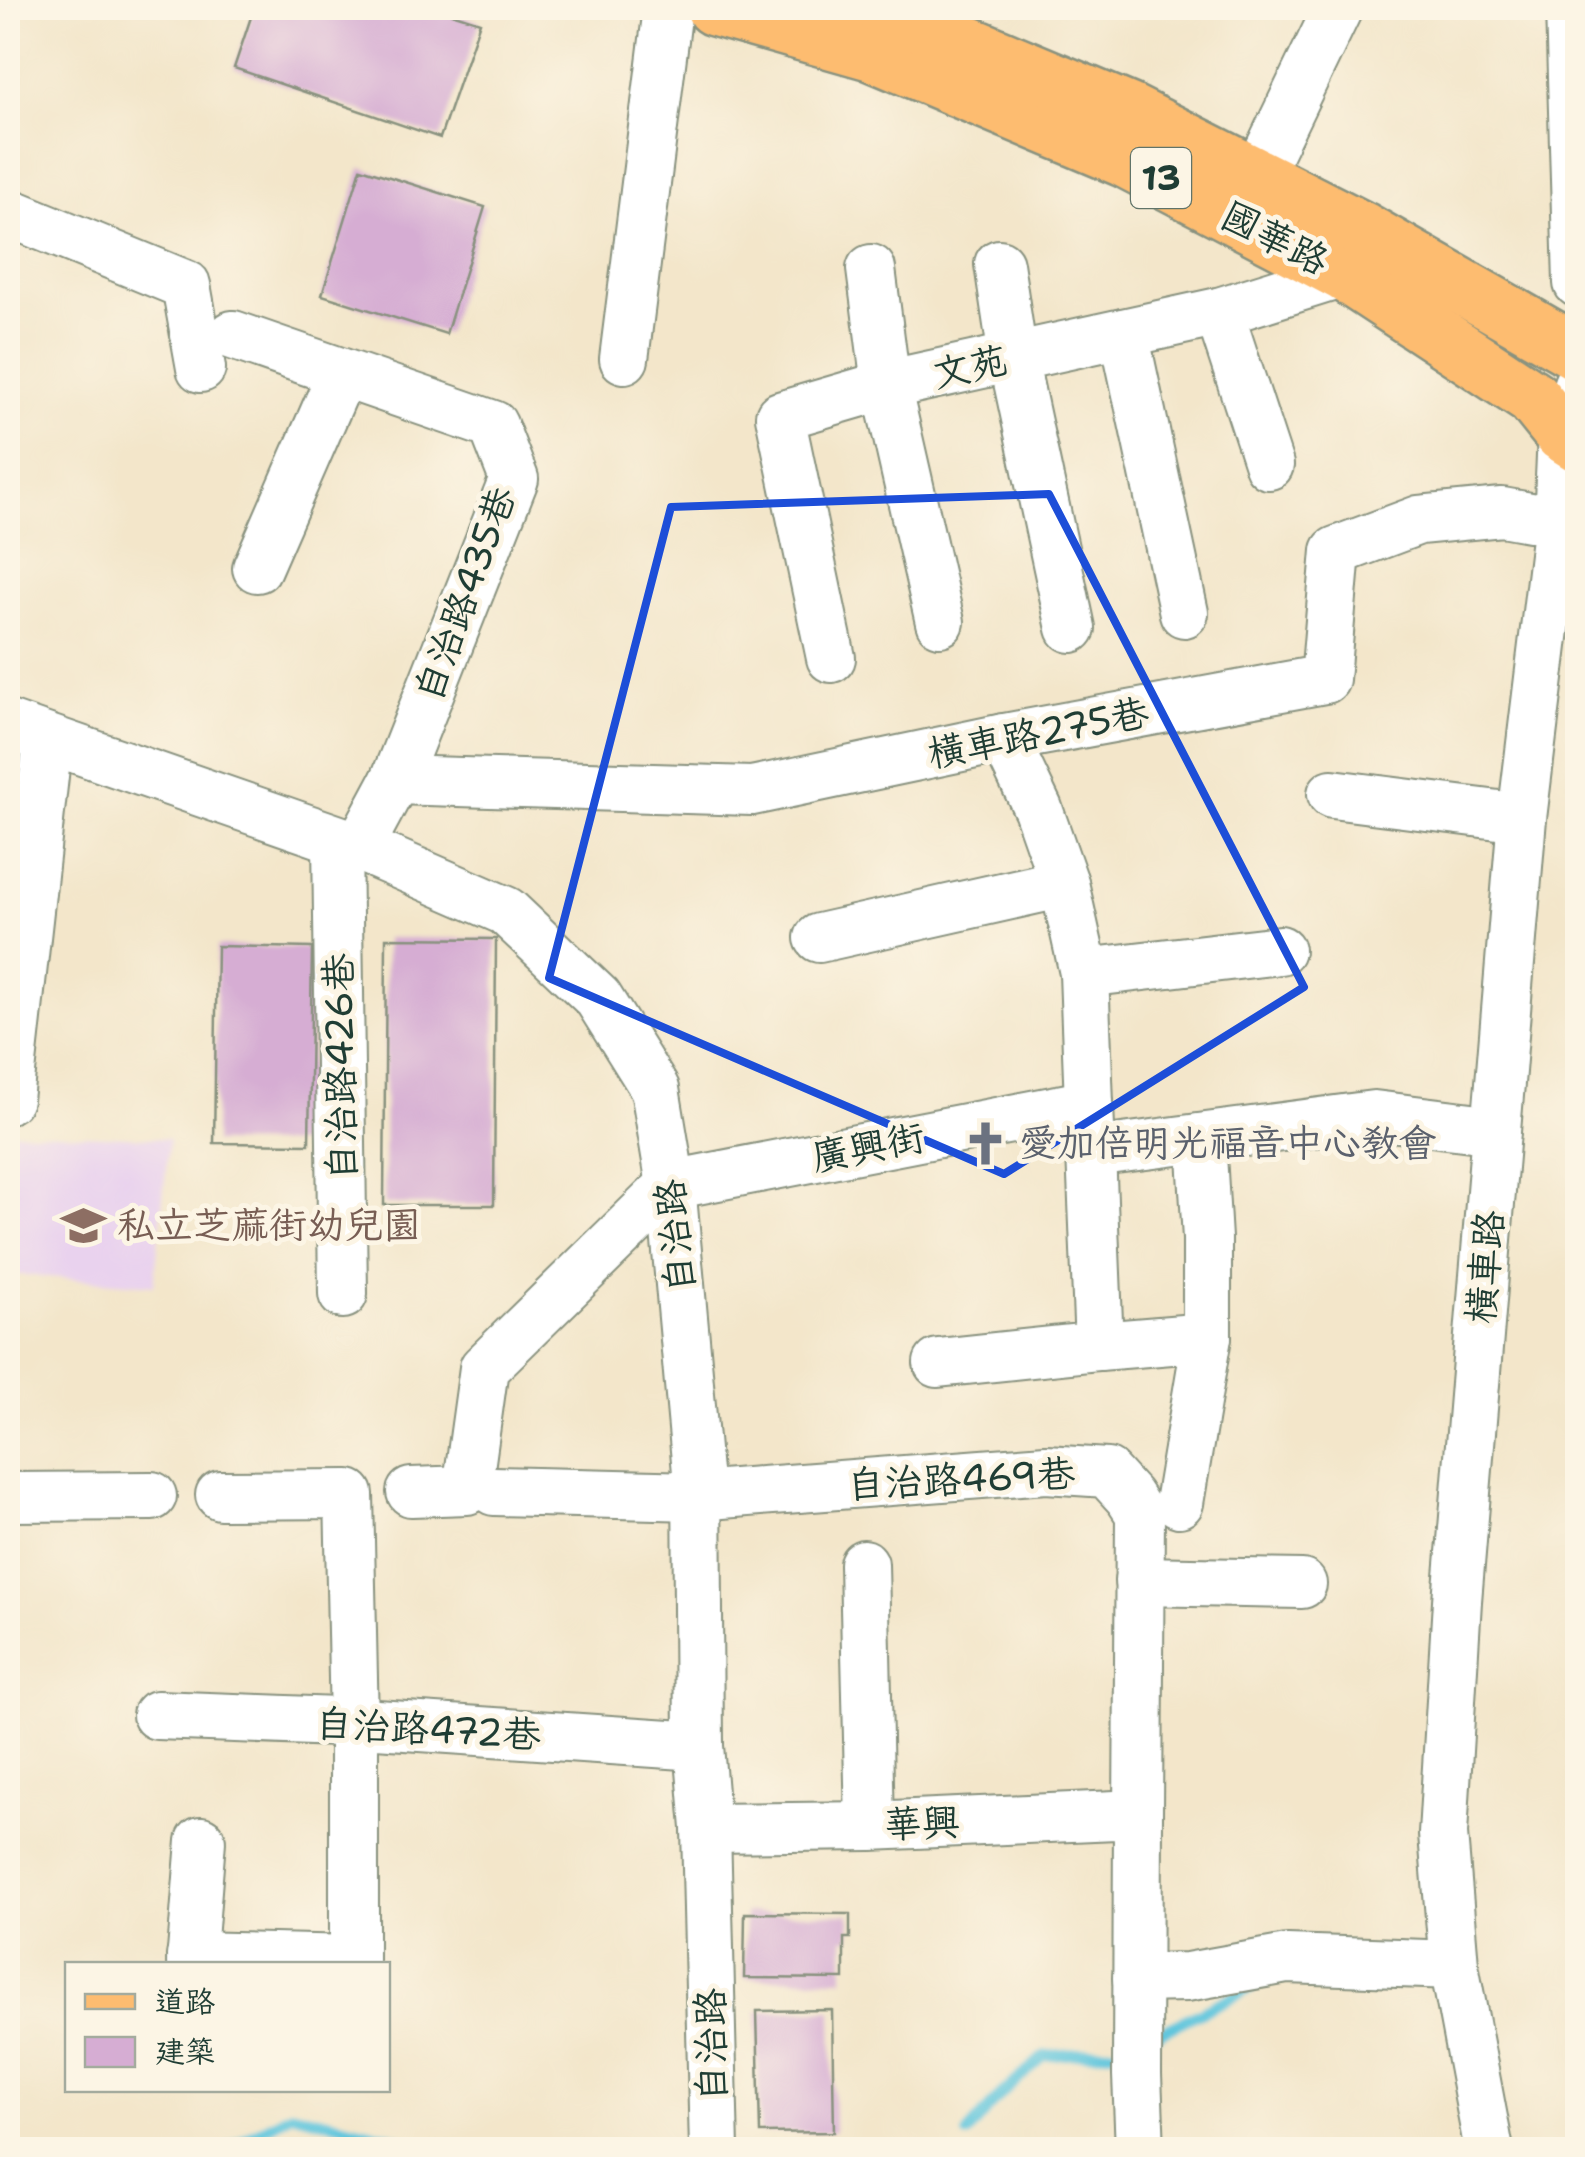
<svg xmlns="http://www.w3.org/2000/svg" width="1585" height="2157" viewBox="0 0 1585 2157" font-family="'Shantell Sans','LXGW WenKai TC',sans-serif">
<rect width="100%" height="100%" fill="#fcf5e5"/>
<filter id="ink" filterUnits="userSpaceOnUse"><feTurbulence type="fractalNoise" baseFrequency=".01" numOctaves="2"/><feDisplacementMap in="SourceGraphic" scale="20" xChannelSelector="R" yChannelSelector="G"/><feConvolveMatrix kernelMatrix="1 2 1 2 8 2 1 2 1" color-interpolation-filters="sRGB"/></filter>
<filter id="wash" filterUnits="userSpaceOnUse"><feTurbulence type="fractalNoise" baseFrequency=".0048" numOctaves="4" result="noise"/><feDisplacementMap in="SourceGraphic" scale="40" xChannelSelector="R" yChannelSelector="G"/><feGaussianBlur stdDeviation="2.25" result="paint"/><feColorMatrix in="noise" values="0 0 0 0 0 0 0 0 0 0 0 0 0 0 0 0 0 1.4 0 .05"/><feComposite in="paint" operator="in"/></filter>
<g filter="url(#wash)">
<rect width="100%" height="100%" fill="#f3e6ca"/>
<polygon fill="#e9d2ee" points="13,1132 169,1139 154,1285 8,1274 8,1176"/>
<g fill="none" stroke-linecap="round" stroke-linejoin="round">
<g stroke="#60c6dd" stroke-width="11">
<polyline points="1150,2037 1254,1986"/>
<polyline points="967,2134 1000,2096 1044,2056 1125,2050"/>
<polyline points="225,2150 292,2113 388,2136 424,2150"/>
</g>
</g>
<g id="blocks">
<g fill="#d6add3">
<polygon points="254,8 436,8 480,22 440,138 234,68"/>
<polygon points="361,168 485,207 446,334 322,295"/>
<polygon points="386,938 496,939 494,1205 384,1205"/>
<polygon points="217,946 312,948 309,1144 214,1143"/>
<polygon points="745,1913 850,1914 850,1938 844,1938 844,1979 744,1978"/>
<polygon points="832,2010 834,2132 760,2133 757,2011"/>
</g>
</g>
</g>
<g filter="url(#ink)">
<use href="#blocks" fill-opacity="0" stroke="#89927f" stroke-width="2.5"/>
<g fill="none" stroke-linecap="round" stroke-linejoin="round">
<defs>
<g id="minor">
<polyline points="1570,8 1578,283"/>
<polyline points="1257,176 1338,8"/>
<polyline points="8,212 186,285 201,368"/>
<polyline points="999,264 1013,358 1071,628"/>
<polyline points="871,269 886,385 940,622"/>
<polyline points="1219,312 1269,465"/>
<polyline points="1124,333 1184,613"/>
<polyline points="233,335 493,425 514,479 395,780 359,847"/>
<polyline points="624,359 668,8"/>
<polyline points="257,568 342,373"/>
<polyline points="831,658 780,416 886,385 1219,312 1369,265"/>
<polyline points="8,725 359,847 506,911 598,998 655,1089 671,1185 697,1472 699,1746 706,1828 714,2150"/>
<polyline points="1004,738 1038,809 1064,883 1084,973 1089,1104"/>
<polyline points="395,780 752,791 1004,738 1325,679 1336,551 1419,520 1502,512 1558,522"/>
<polyline points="1332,794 1522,818"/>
<polyline points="337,840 343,1294"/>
<polyline points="819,938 1064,883"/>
<polyline points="1084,973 1280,950"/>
<polyline points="8,1099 48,740"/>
<polyline points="1201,1138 1207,1239 1207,1337"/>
<polyline points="1092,1152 1374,1115 1496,1130"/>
<polyline points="1099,1346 1207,1337 1179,1503"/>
<polyline points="494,1491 696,1496 1046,1469 1107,1473 1129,1497 1140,1514 1138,1814"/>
<polyline points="411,1492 467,1490 484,1368 671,1185 1089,1104 1099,1346 938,1363"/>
<polyline points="220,1495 349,1494 354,1724 354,1964"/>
<polyline points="8,1497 152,1496"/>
<polyline points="864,1564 870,1826"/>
<polyline points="1139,1581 1302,1584"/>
<polyline points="157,1715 362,1723 699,1746"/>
<polyline points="706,1828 870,1826 1138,1814 1137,2075 1140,2150"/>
<polyline points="191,1956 354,1960"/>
<polyline points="191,1964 201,1841"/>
<polyline points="1137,1978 1187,1977 1287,1959 1454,1965"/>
<polyline points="1489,2150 1454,1965 1443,1834 1457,1601 1522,818 1558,522 1562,434 1578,384"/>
</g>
<g id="major">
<polyline points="714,8 870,52 1124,159 1343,273 1533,398 1562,434 1578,444"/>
<polyline points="882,8 1128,111 1363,230 1578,353"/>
</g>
</defs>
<use href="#minor" stroke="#89927f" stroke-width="52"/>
<use href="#major" stroke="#89927f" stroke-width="60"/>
<use href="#minor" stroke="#fff" stroke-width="48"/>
<use href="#major" stroke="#fdbc70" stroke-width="55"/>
</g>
</g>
<path fill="none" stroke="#1d4ed8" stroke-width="8" stroke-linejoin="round" d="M1049 494 1304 987 1004 1174 549 978 671 507Z"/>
<defs>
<symbol id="church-bare" viewBox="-9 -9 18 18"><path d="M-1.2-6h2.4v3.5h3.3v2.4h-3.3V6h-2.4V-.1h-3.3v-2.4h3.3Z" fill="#6b7280" stroke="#fcf5e5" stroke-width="2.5" paint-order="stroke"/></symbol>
<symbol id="school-bare" viewBox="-9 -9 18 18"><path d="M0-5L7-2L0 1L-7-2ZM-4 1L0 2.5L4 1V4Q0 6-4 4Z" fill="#8d6e63" stroke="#fcf5e5" stroke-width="2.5" paint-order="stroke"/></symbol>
</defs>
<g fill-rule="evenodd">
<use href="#church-bare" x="954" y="1112" width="63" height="63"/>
<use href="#school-bare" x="52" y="1194" width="63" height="63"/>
</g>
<g text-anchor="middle" stroke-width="10" stroke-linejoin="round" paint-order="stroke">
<rect fill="#fcf5e5" stroke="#617469" stroke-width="2.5" x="1131" y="148" width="60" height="60" rx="8"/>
<g font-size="35" font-weight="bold" fill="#1f3d34">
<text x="1161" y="190">13</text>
</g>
<g font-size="38" fill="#1f3d34" stroke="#fcf5e5">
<text transform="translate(1275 238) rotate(27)" y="13">國華路</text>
<text transform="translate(970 367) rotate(-12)" y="13">文苑</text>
<text transform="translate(465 594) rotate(-70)" y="13">自治路435巷</text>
<text transform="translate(1038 733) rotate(-11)" y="13">橫車路275巷</text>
<text transform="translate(340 1067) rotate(-91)" y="13">自治路426巷</text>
<text transform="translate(868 1147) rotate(-11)" y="13">廣興街</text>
<text transform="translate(675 1236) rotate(-96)" y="13">自治路</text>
<text transform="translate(1485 1267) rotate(-85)" y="13">橫車路</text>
<text transform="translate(961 1479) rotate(-3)" y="13">自治路469巷</text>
<text transform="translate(428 1729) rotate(3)" y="13">自治路472巷</text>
<text transform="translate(922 1823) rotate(-2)" y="13">華興</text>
<text transform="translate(711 2045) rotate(-91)" y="13">自治路</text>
</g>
<g font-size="38" fill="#5b616d" stroke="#fcf5e5" text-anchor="start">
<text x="1019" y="1156">愛加倍明光福音中心教會</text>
</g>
<g font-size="38" fill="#785e54" stroke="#fcf5e5" text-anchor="start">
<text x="117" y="1238">私立芝蔴街幼兒園</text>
</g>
</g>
<rect width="1585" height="2157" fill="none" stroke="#fcf5e5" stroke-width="40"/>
<rect x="65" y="1962" width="325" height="130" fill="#fcf5e5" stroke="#a4ab9e" stroke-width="2.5"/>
<rect x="85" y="1994" width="50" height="15" fill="#fdbc70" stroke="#a4ab9e" stroke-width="2.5"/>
<text x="155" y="2012" font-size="30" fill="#1f3d34">道路</text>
<rect x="85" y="2037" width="50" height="30" fill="#d6add3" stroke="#a4ab9e" stroke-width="2.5"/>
<text x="155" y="2062" font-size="30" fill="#1f3d34">建築</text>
</svg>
